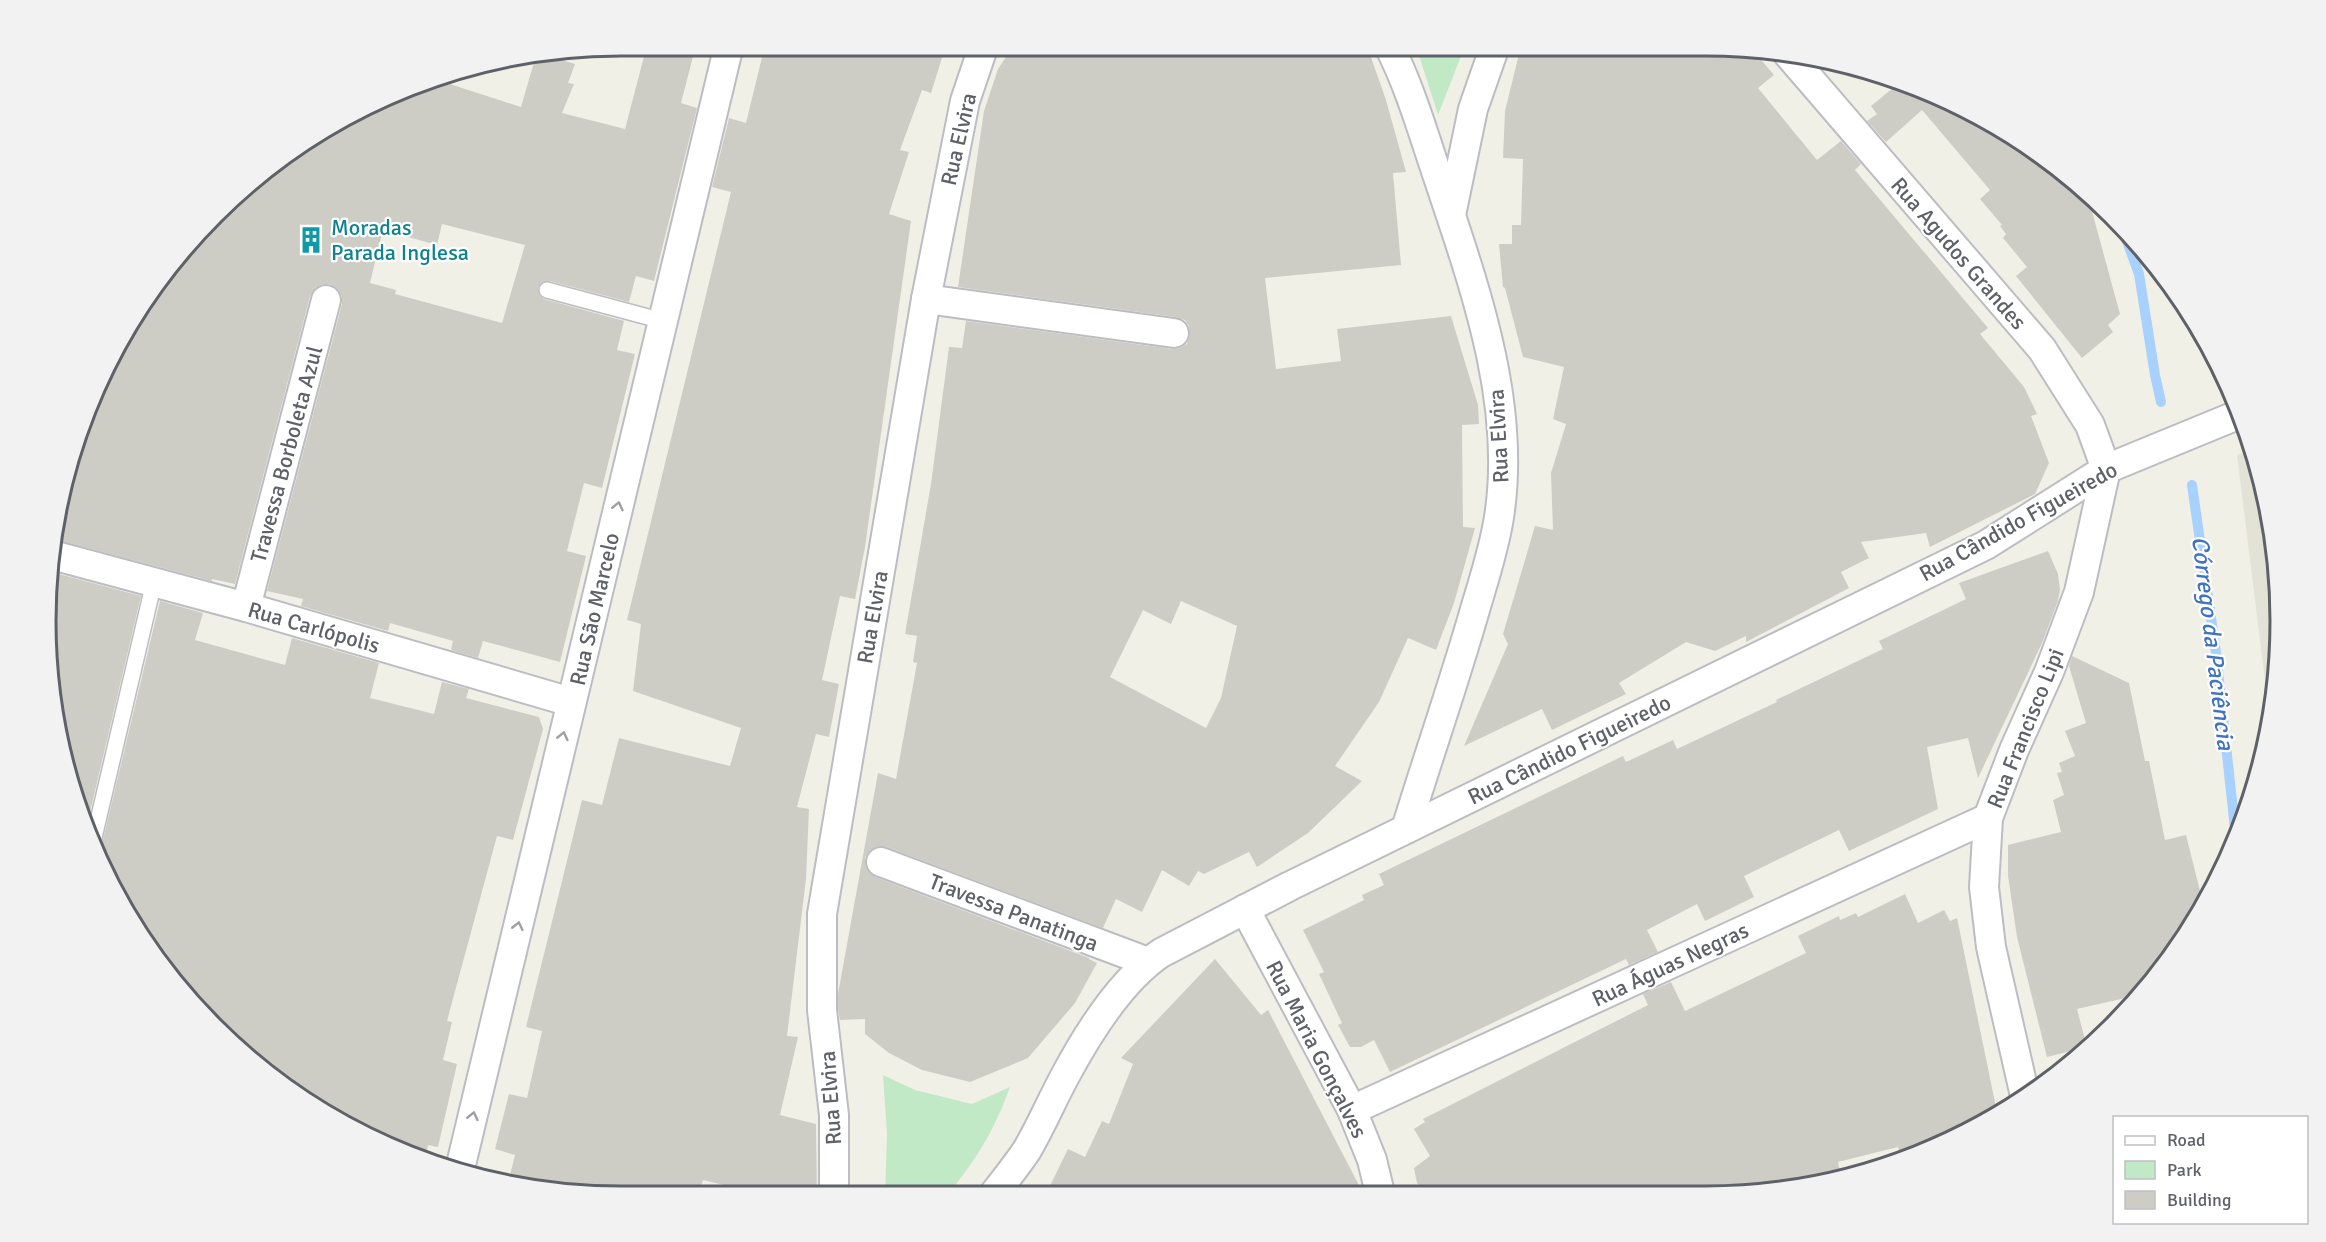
<svg xmlns="http://www.w3.org/2000/svg" width="2326" height="1242" viewBox="0 0 2326 1242" font-family="Signika,sans-serif">
<rect width="100%" height="100%" fill="#f1f0e7"/>
<polygon fill="#e3e2d7" points="2253,449 2276,546 2280,659 2270,721 2237,455"/>
<g fill="#c2e9c6">
<polygon points="1416,46 1465,46 1438,115"/>
<path d="M883 1075 915 1090 972 1104 1010 1087C995 1129 976 1161 947 1195H885L887 1134Z"/>
</g>
<g fill="none" stroke-linecap="round" stroke-linejoin="round">
<g stroke="#a8d1ff" stroke-width="10">
<polyline points="2121,225 2139,274 2155,375 2161,402"/>
<polyline points="2192,485 2216,653 2236,838"/>
</g>
</g>
<g fill="#cecdc5" fill-rule="evenodd">
<path d="M647 45H696L681 103 697 108 654 281 636 276 629 302 550 281 541 283 538 288 540 296 544 299 624 321 617 350 635 354 602 488 584 483 567 551 586 556 560 662 483 641 478 658 451 650 453 641 390 623 388 631 301 606 303 599 267 591 342 304V296L338 289 330 284H322L315 288 310 296 235 584 212 579V581L58 540 65 472 142 301 270 164 431 78 521 107 535 59 551 57 575 64 568 83 574 84 562 113 625 129ZM442 224 525 245 502 323 395 294 396 290 370 283 383 230 437 245Z"/>
<polygon points="765,45 946,45 931,93 922,90 900,150 909,152 889,214 911,221 865,547 855,599 840,596 822,680 839,684 829,737 816,734 797,807 809,809 806,879 787,1036 798,1037 780,1115 816,1124 817,1195 765,1195 703,1180 699,1195 584,1196 508,1183 515,1155 495,1149 509,1094 527,1098 542,1031 526,1027 582,800 602,805 619,738 730,766 741,728 633,691 641,624 627,620 731,192 712,187 729,118 746,123"/>
<path d="M1014 45 1367 46 1386 100 1406 172 1393 173 1401 265 1265 278 1276 369 1341 361 1337 329 1451 316 1478 405 1479 424 1462 425 1463 527 1475 528 1454 603 1436 650 1408 638 1379 702 1335 766 1362 781 1308 833 1257 867 1249 852 1204 874 1198 871 1189 886 1162 870 1142 912 1116 899 1103 928 887 847 878 846 870 850 865 857V865L869 873 875 877 1089 958V959L1097 963 1075 1003 1028 1058 970 1082 922 1070 889 1053 865 1034V1019L840 1020 838 1009V994L878 773 896 779 917 663 913 662 917 636 905 634 931 484 949 347 962 348 966 321 1172 349 1180 348 1187 344 1190 335 1189 326 1185 320 1176 317 958 287 984 111 998 69ZM1181 601 1237 626 1221 698 1206 728 1110 677 1143 610 1171 624Z"/>
<polygon points="1521,46 1751,48 1774,75 1758,88 1817,160 1841,141 1861,164 1855,170 1988,328 1980,334 2024,387 2037,414 2031,416 2049,463 2035,494 1930,547 1926,533 1861,542 1869,558 1841,572 1849,588 1746,642 1746,636 1715,651 1686,642 1619,683 1626,694 1552,730 1542,709 1464,746 1508,644 1503,634 1535,526 1553,530 1551,473 1566,424 1553,419 1564,367 1523,357 1505,288 1503,287 1499,244 1512,244 1512,225 1521,225 1523,159 1503,158 1505,111"/>
<polygon points="1897,81 1960,105 2056,164 2087,193 2120,314 2108,325 2113,332 2082,358 2016,276 2027,267 2003,238 2006,234 2000,226 2002,225 1980,199 1990,190 1922,110 1886,142 1867,121 1877,114 1871,106 1899,83"/>
<polygon points="2048,551 2058,574 2060,590 2058,601 2042,643 1978,778 1968,738 1927,747 1938,809 1849,851 1839,830 1744,876 1754,897 1705,921 1697,904 1647,930 1658,952 1629,965 1626,959 1390,1072 1374,1040 1361,1047 1350,1047 1338,1025 1342,1023 1319,974 1324,972 1303,930 1364,900 1362,895 1384,885 1379,874 1623,756 1626,762 1673,740 1677,749 1777,702 1776,700 1883,649 1879,641 1966,599 1959,583"/>
<polygon points="55,573 141,596 86,829 46,659"/>
<polygon points="160,601 203,613 195,640 285,665 292,638 379,663 370,698 434,714 442,682 469,689 466,698 539,717 543,729 513,840 497,836 447,1021 452,1022 443,1060 457,1064 438,1147 428,1145 425,1160 366,1137 270,1078 188,1001 97,854 101,848"/>
<polygon points="2072,656 2129,683 2145,761 2149,761 2165,840 2186,835 2203,903 2143,994 2077,1009 2087,1047 2047,1057 2017,937 2008,876 2008,845 2061,832 2053,800 2064,795 2057,773 2062,772 2059,763 2075,756 2065,731 2086,723 2069,666"/>
<polygon points="1905,894 1918,923 1944,910 1950,921 1957,918 1997,1112 1925,1153 1901,1160 1898,1147 1838,1162 1841,1176 1781,1192 1425,1193 1417,1183 1414,1168 1430,1156 1414,1129 1425,1122 1423,1119 1648,1005 1643,994 1671,982 1685,1011 1806,953 1798,936 1839,916 1840,920 1856,913 1858,917"/>
<polygon points="1215,959 1261,1015 1268,1010 1363,1193 1046,1194 1068,1149 1085,1157 1102,1121 1109,1124 1133,1064 1121,1058"/>
</g>
<g fill="none" stroke-linecap="round" stroke-linejoin="round">
<defs>
<g id="lane">
<polyline points="547,290 663,321"/>
<polyline points="92,846 154,582"/>
</g>
<g id="street">
<path d="M1389 46C1410 87 1423 133 1438 177 1474 285 1517 402 1499 517 1494 550 1483 582 1474 613 1453 686 1428 757 1406 829"/>
<polyline points="1788,54 2042,349 2090,425 2106,469 2079,592 2049,672 2014,750 1988,818 1984,887 1991,947 2025,1096"/>
<polyline points="1451,215 1473,109 1495,46"/>
<polyline points="926,299 1174,333"/>
<polyline points="56,556 246,607 571,702"/>
<polyline points="246,607 326,300"/>
<polyline points="881,862 1148,962"/>
<polyline points="1245,909 1352,1110 1372,1160 1380,1193"/>
<polyline points="1352,1110 1988,818"/>
<polyline points="459,1173 729,45"/>
<path d="M994 1194C1005 1180 1017 1165 1027 1150 1041 1126 1052 1100 1065 1076 1088 1033 1121 980 1161 953L1290 886 1986 545 2106 469 2240 414"/>
<polyline points="834,1195 834,1115 822,1010 822,914 926,299 965,101 984,45"/>
</g>
</defs>
<use href="#lane" stroke="#bbbdc3" stroke-width="18"/>
<use href="#street" stroke="#bbbdc3" stroke-width="32"/>
<use href="#lane" stroke="#fff" stroke-width="15"/>
<use href="#street" stroke="#fff" stroke-width="28"/>
</g>
<defs><path id="oneway-chevron" d="M-2-3.5L2.5 0L-2 3.5" fill="none" stroke-width="1.6" stroke-linecap="round" stroke-linejoin="round" transform="scale(1.5)"/></defs>
<g stroke="#9ea0a4">
<use href="#oneway-chevron" transform="translate(618 506) rotate(-77)"/>
<use href="#oneway-chevron" transform="translate(563 736) rotate(-77)"/>
<use href="#oneway-chevron" transform="translate(518 926) rotate(-77)"/>
<use href="#oneway-chevron" transform="translate(473 1116) rotate(-77)"/>
</g>
<defs>
<symbol id="building-bare" viewBox="-9 -9 18 18"><path d="M-4-6H4V6H1V3H-1V6H-4ZM-2.5-4.3h1.7v1.8h-1.7ZM.8-4.3h1.7v1.8H.8ZM-2.5-1h1.7V.8h-1.7ZM.8-1h1.7V.8H.8Z" fill="#0f9aa8" stroke="#fff" stroke-width="2.5" paint-order="stroke"/></symbol>
</defs>
<g fill-rule="evenodd">
<use href="#building-bare" x="292" y="221" width="38" height="38"/>
</g>
<g text-anchor="middle" stroke-width="4.5" stroke-linejoin="round" paint-order="stroke">
<g font-size="22" fill="#5e6168" stroke="#fff">
<text transform="translate(958 139) rotate(-77)" y="8">Rua Elvira</text>
<text transform="translate(1959 253) rotate(49)" y="8">Rua Agudos Grandes</text>
<text transform="translate(1498 436) rotate(-93)" y="8">Rua Elvira</text>
<text transform="translate(286 454) rotate(-75)" y="8">Travessa Borboleta Azul</text>
<text transform="translate(2018 521) rotate(-29)" y="8">Rua Cândido Figueiredo</text>
<text transform="translate(594 609) rotate(-77)" y="8">Rua São Marcelo</text>
<text transform="translate(872 617) rotate(-80)" y="8">Rua Elvira</text>
<text transform="translate(314 627) rotate(16)" y="8">Rua Carlópolis</text>
<text transform="translate(2025 728) rotate(-68)" y="8">Rua Francisco Lipi</text>
<text transform="translate(1569 749) rotate(-26)" y="8">Rua Cândido Figueiredo</text>
<text transform="translate(1014 912) rotate(21)" y="8">Travessa Panatinga</text>
<text transform="translate(1670 964) rotate(-25)" y="8">Rua Águas Negras</text>
<text transform="translate(1317 1049) rotate(63)" y="8">Rua Maria Gonçalves</text>
<text transform="translate(830 1098) rotate(-94)" y="8">Rua Elvira</text>
</g>
<g font-size="22" fill="#0d838f" stroke="#fff" text-anchor="start">
<text x="331" y="235">Moradas<tspan x="331" dy="25">Parada Inglesa</tspan></text>
</g>
<g font-size="24" font-style="italic" fill="#4073c2" stroke="#fff">
<text transform="translate(2213 643) rotate(83)" y="8">Córrego da Paciência</text>
</g>
</g>
<path d="M0 0H2326V1242H0ZM621 56H1705A565 565 0 0 1 2270 621V621A565 565 0 0 1 1705 1186H621A565 565 0 0 1 56 621V621A565 565 0 0 1 621 56Z" fill="#f2f2f3" fill-rule="evenodd"/>
<path fill="none" stroke="#5e6168" stroke-width="3" d="M621 56H1705A565 565 0 0 1 2270 621V621A565 565 0 0 1 1705 1186H621A565 565 0 0 1 56 621V621A565 565 0 0 1 621 56Z"/>
<rect x="2113" y="1116" width="195" height="108" fill="#ffffff" stroke="#bfc0c3" stroke-width="1.5"/>
<rect x="2125" y="1136" width="30" height="9" fill="#ffffff" stroke="#bfc0c3" stroke-width="1.5"/>
<text x="2167" y="1146" font-size="18" fill="#5e6168">Road</text>
<rect x="2125" y="1161" width="30" height="18" fill="#c2e9c6" stroke="#bfc0c3" stroke-width="1.5"/>
<text x="2167" y="1176" font-size="18" fill="#5e6168">Park</text>
<rect x="2125" y="1191" width="30" height="18" fill="#cecdc5" stroke="#bfc0c3" stroke-width="1.5"/>
<text x="2167" y="1206" font-size="18" fill="#5e6168">Building</text>
</svg>
